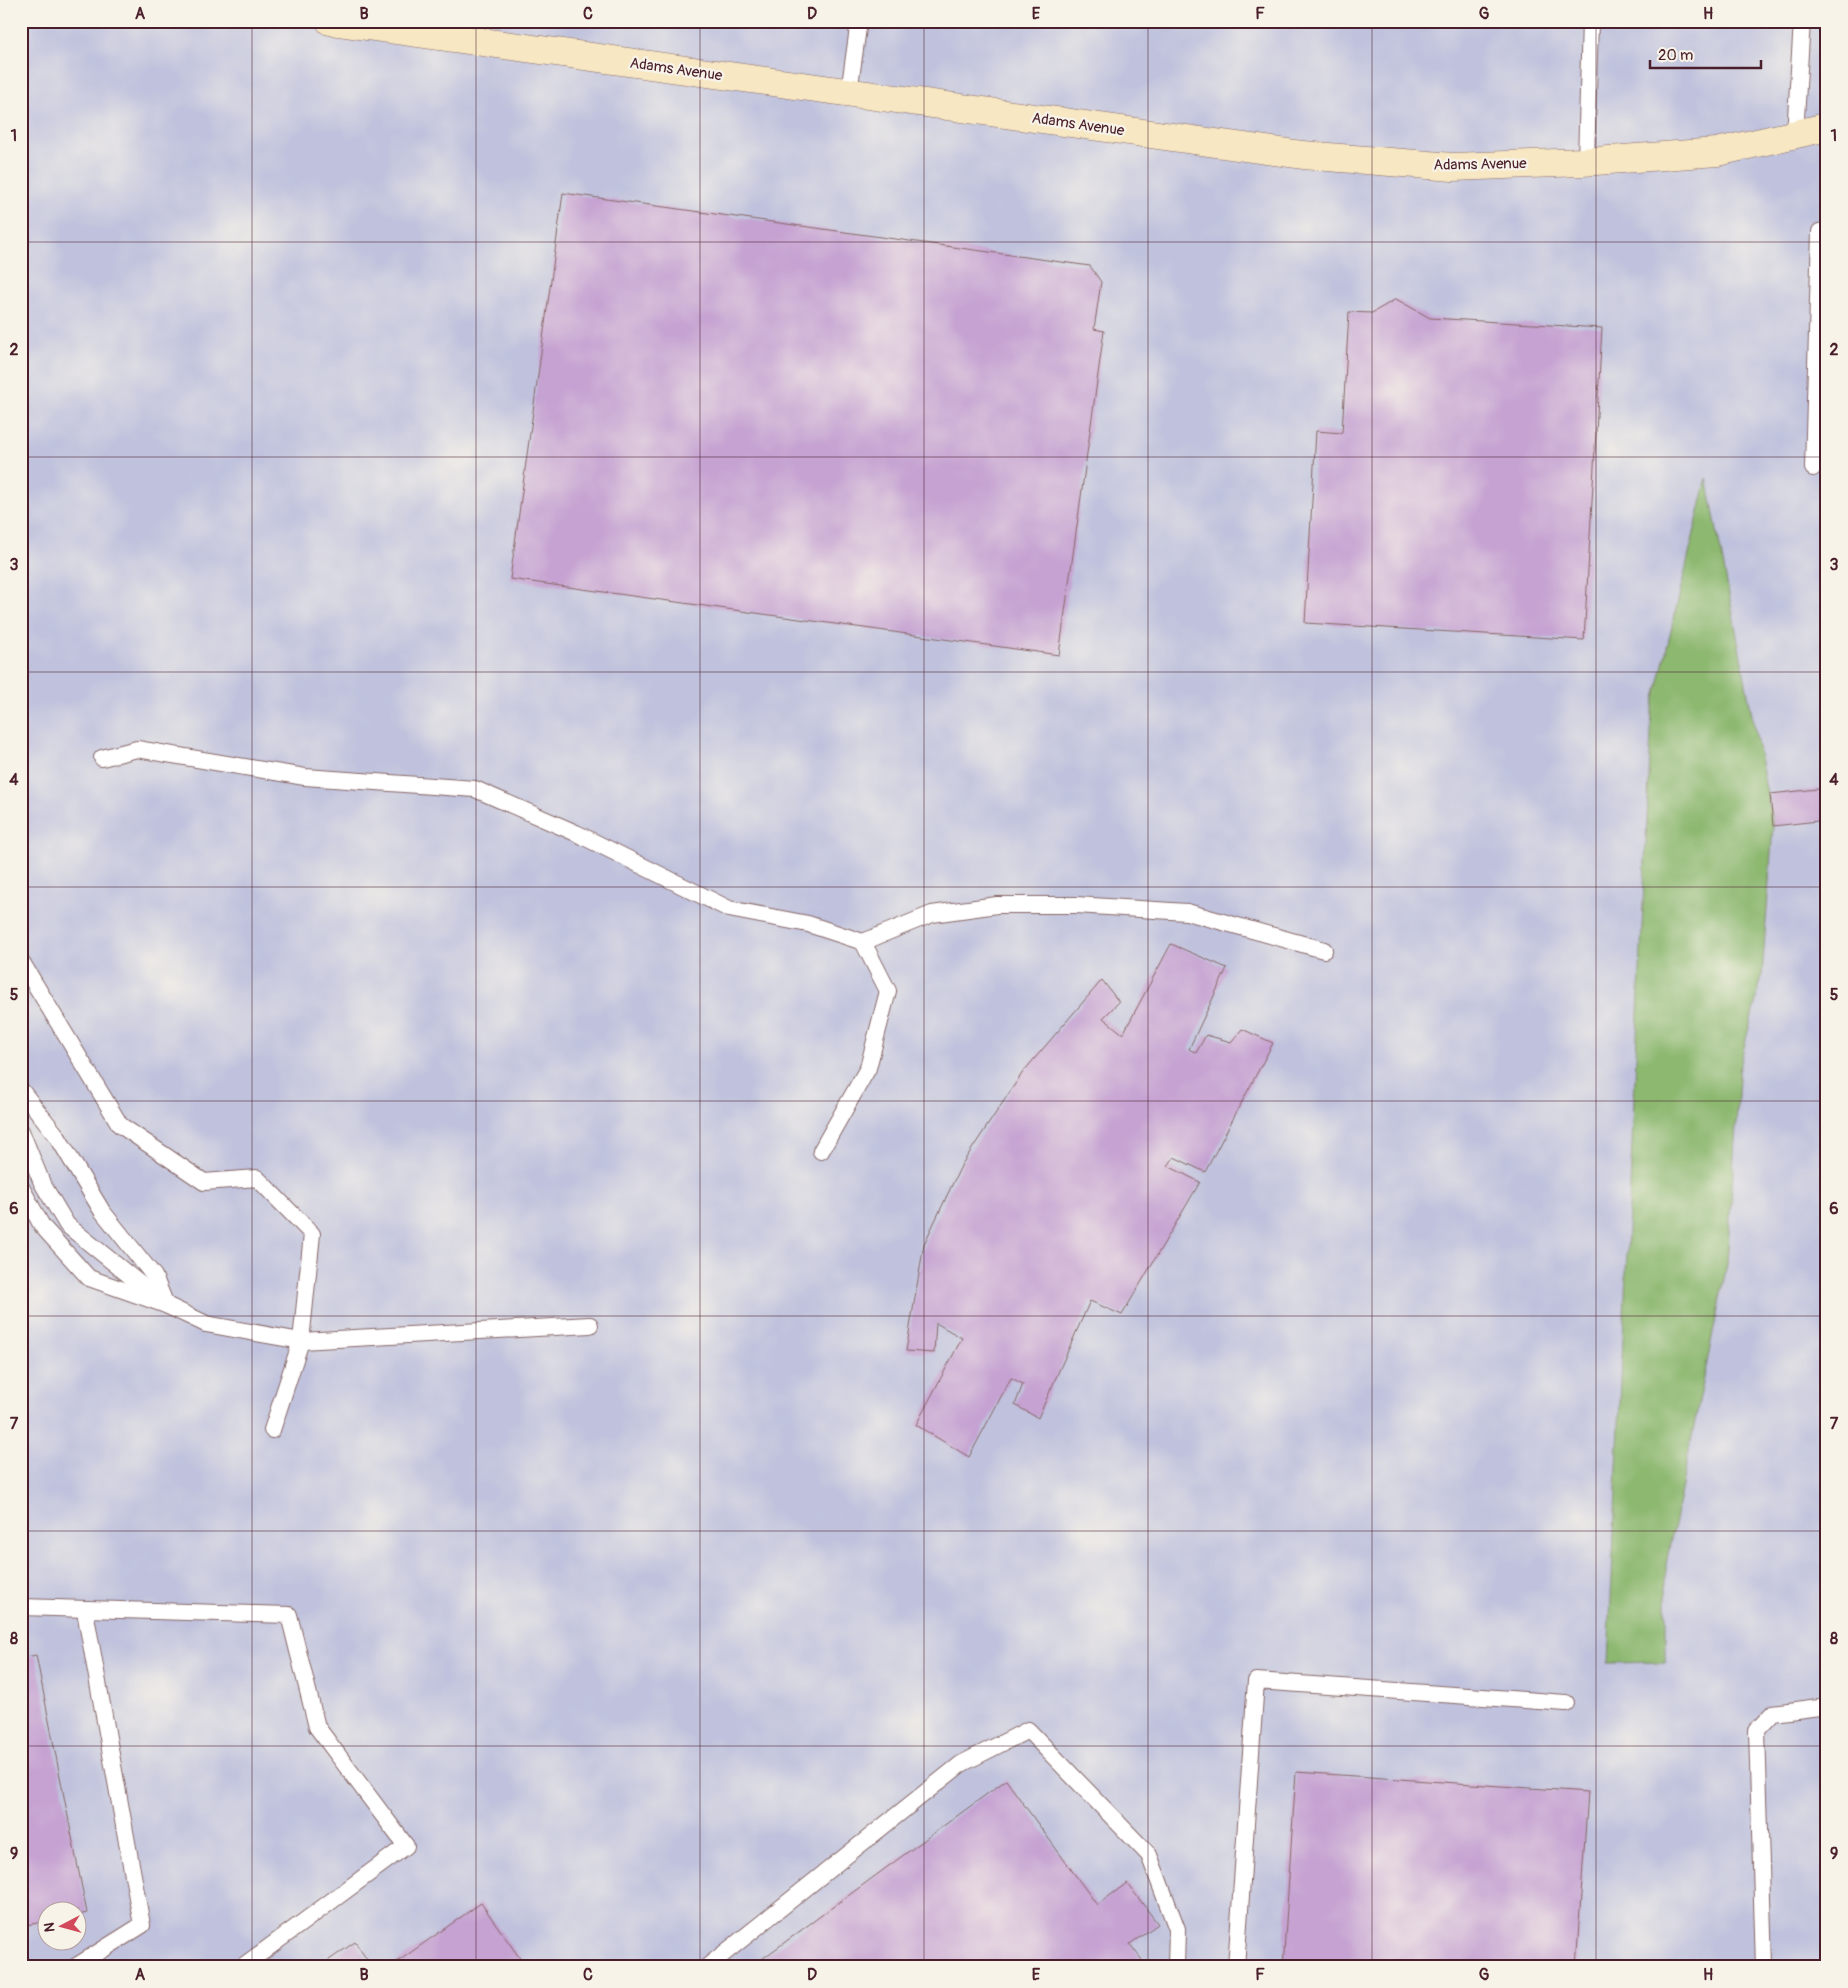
<svg xmlns="http://www.w3.org/2000/svg" width="1848" height="1988" viewBox="0 0 1848 1988" font-family="Pangolin,sans-serif">
<rect width="100%" height="100%" fill="#f7f3e8"/>
<filter id="ink" filterUnits="userSpaceOnUse"><feTurbulence type="fractalNoise" baseFrequency=".02" numOctaves="2"/><feDisplacementMap in="SourceGraphic" scale="10" xChannelSelector="R" yChannelSelector="G"/><feConvolveMatrix kernelMatrix="1 2 1 2 8 2 1 2 1" color-interpolation-filters="sRGB"/></filter>
<filter id="wash" filterUnits="userSpaceOnUse"><feTurbulence type="fractalNoise" baseFrequency=".0096" numOctaves="4" result="noise"/><feDisplacementMap in="SourceGraphic" scale="20" xChannelSelector="R" yChannelSelector="G"/><feGaussianBlur stdDeviation="1.12" result="paint"/><feColorMatrix in="noise" values="0 0 0 0 0 0 0 0 0 0 0 0 0 0 0 0 0 1.4 0 .05"/><feComposite in="paint" operator="in"/></filter>
<g filter="url(#wash)">
<rect width="100%" height="100%" fill="#f4e9d5"/>
<path fill="#c0c2dd" fill-rule="evenodd" d="M21 21H1827V1967H21ZM48 1910H78V1940H48Z"/>
<polygon fill="#8cb86f" stroke="#6b6c4d" points="1707,478 1773,826 1762,976 1740,1063 1727,1264 1666,1564 1666,1662 1608,1663 1652,711"/>
<g id="blocks">
<g fill="#c5a2d2">
<polygon points="563,193 1090,266 1101,282 1094,329 1104,331 1059,655 510,579"/>
<polygon points="1396,299 1430,318 1602,328 1584,640 1305,623 1316,431 1342,433 1349,312 1372,313"/>
<polygon points="1827,788 1827,820 1773,826 1770,794"/>
<polygon points="1171,944 1227,968 1189,1049 1196,1053 1206,1035 1231,1042 1242,1029 1273,1043 1205,1172 1174,1157 1168,1166 1200,1182 1122,1315 1090,1301 1038,1418 1015,1405 1023,1384 1011,1378 969,1457 916,1425 962,1338 936,1323 934,1353 906,1351 924,1244 962,1164 1023,1072 1102,980 1119,1002 1103,1018 1123,1034"/>
<polygon points="36,1655 87,1913 78,1915 78,1910 48,1910 48,1921 21,1926 21,1658"/>
<polygon points="1296,1772 1588,1792 1576,1967 1283,1967"/>
<polygon points="1006,1780 1097,1905 1127,1883 1158,1924 1130,1944 1147,1967 751,1967"/>
<polygon points="481,1903 526,1967 390,1967"/>
<polygon points="355,1942 372,1967 319,1967"/>
</g>
</g>
</g>
<g filter="url(#ink)">
<use href="#blocks" fill-opacity="0" stroke="#866666" stroke-width="1"/>
<g fill="none" stroke-linecap="round" stroke-linejoin="round">
<defs>
<g id="lane">
<polyline points="849,92 859,21"/>
<polyline points="1795,134 1802,21"/>
<polyline points="1586,161 1590,21"/>
<polyline points="1813,468 1820,232 1827,230"/>
<polyline points="102,758 137,749 305,777 475,789 576,833 729,909 808,924 863,942 888,991 868,1068 821,1151"/>
<polyline points="863,942 932,914 997,905 1076,905 1187,912 1324,950"/>
<polyline points="21,961 120,1125 204,1182 257,1178 312,1234 301,1341 206,1324 166,1305 89,1278 42,1226 21,1187"/>
<polyline points="21,1090 57,1136 102,1211 154,1276 166,1305"/>
<polyline points="21,1131 42,1183 67,1225 156,1297"/>
<polyline points="272,1430 301,1341 590,1325"/>
<polyline points="21,1607 289,1615 317,1727 406,1846 242,1967"/>
<polyline points="75,1967 142,1925 85,1611"/>
<polyline points="707,1967 961,1764 1028,1730 1149,1855 1177,1929 1176,1967"/>
<polyline points="1236,1967 1256,1681 1566,1703"/>
<polyline points="1764,1967 1757,1730 1773,1713 1827,1706"/>
</g>
<polyline id="secondary" points="330,21 1303,155 1453,167 1582,162 1717,152 1827,127"/>
</defs>
<use href="#lane" stroke="#866666" stroke-width="18"/>
<use href="#secondary" stroke="#866666" stroke-width="29"/>
<use href="#lane" stroke="#fff" stroke-width="16"/>
<use href="#secondary" stroke="#f7e8c3" stroke-width="28"/>
</g>
</g>
<path fill="none" stroke="#4a1f2b" stroke-width="1" stroke-opacity="0.55" d="M252 21V1967M476 21V1967M700 21V1967M924 21V1967M1148 21V1967M1372 21V1967M1596 21V1967M21 242H1827M21 457H1827M21 672H1827M21 887H1827M21 1101H1827M21 1316H1827M21 1531H1827M21 1746H1827"/>
<g text-anchor="middle" stroke-width="4.5" stroke-linejoin="round" paint-order="stroke">
<g font-size="15" fill="#4a1f2b" stroke="#f7f3e8">
<text transform="translate(676 69) rotate(8)" y="5">Adams Avenue</text>
<text transform="translate(1078 124) rotate(8)" y="5">Adams Avenue</text>
<text transform="translate(1480 164) rotate(-1)" y="5">Adams Avenue</text>
</g>
</g>
<rect width="1848" height="1988" fill="none" stroke="#f7f3e8" stroke-width="55"/>
<g transform="translate(62 1926) rotate(264)"><circle r="24" fill="#f7f3e8" stroke="#b29e9c"/>
<path d="M0-4L9 19L0 12L-9 19Z" fill="#d1495b"/>
<text y="-8" font-size="14" font-weight="bold" text-anchor="middle" fill="#4a1f2b">N</text>
</g>
<path d="M1650 60v8h111v-8" fill="none" stroke="#4a1f2b" stroke-width="2.5"/>
<text x="1658" y="60" font-size="15" fill="#4a1f2b" stroke="#f7f3e8" stroke-width="4" paint-order="stroke">20 m</text>
<rect x="28" y="28" width="1792" height="1932" fill="none" stroke="#4a1f2b" stroke-width="2"/>
<g font-size="16" text-anchor="middle" font-weight="bold" fill="#4a1f2b">
<text x="140" y="19">A</text>
<text x="364" y="19">B</text>
<text x="588" y="19">C</text>
<text x="812" y="19">D</text>
<text x="1036" y="19">E</text>
<text x="1260" y="19">F</text>
<text x="1484" y="19">G</text>
<text x="1708" y="19">H</text>
<text x="14" y="141">1</text>
<text x="1834" y="141">1</text>
<text x="14" y="355">2</text>
<text x="1834" y="355">2</text>
<text x="14" y="570">3</text>
<text x="1834" y="570">3</text>
<text x="14" y="785">4</text>
<text x="1834" y="785">4</text>
<text x="14" y="1000">5</text>
<text x="1834" y="1000">5</text>
<text x="14" y="1214">6</text>
<text x="1834" y="1214">6</text>
<text x="14" y="1429">7</text>
<text x="1834" y="1429">7</text>
<text x="14" y="1644">8</text>
<text x="1834" y="1644">8</text>
<text x="14" y="1859">9</text>
<text x="1834" y="1859">9</text>
<text x="140" y="1980">A</text>
<text x="364" y="1980">B</text>
<text x="588" y="1980">C</text>
<text x="812" y="1980">D</text>
<text x="1036" y="1980">E</text>
<text x="1260" y="1980">F</text>
<text x="1484" y="1980">G</text>
<text x="1708" y="1980">H</text>
</g>
</svg>
